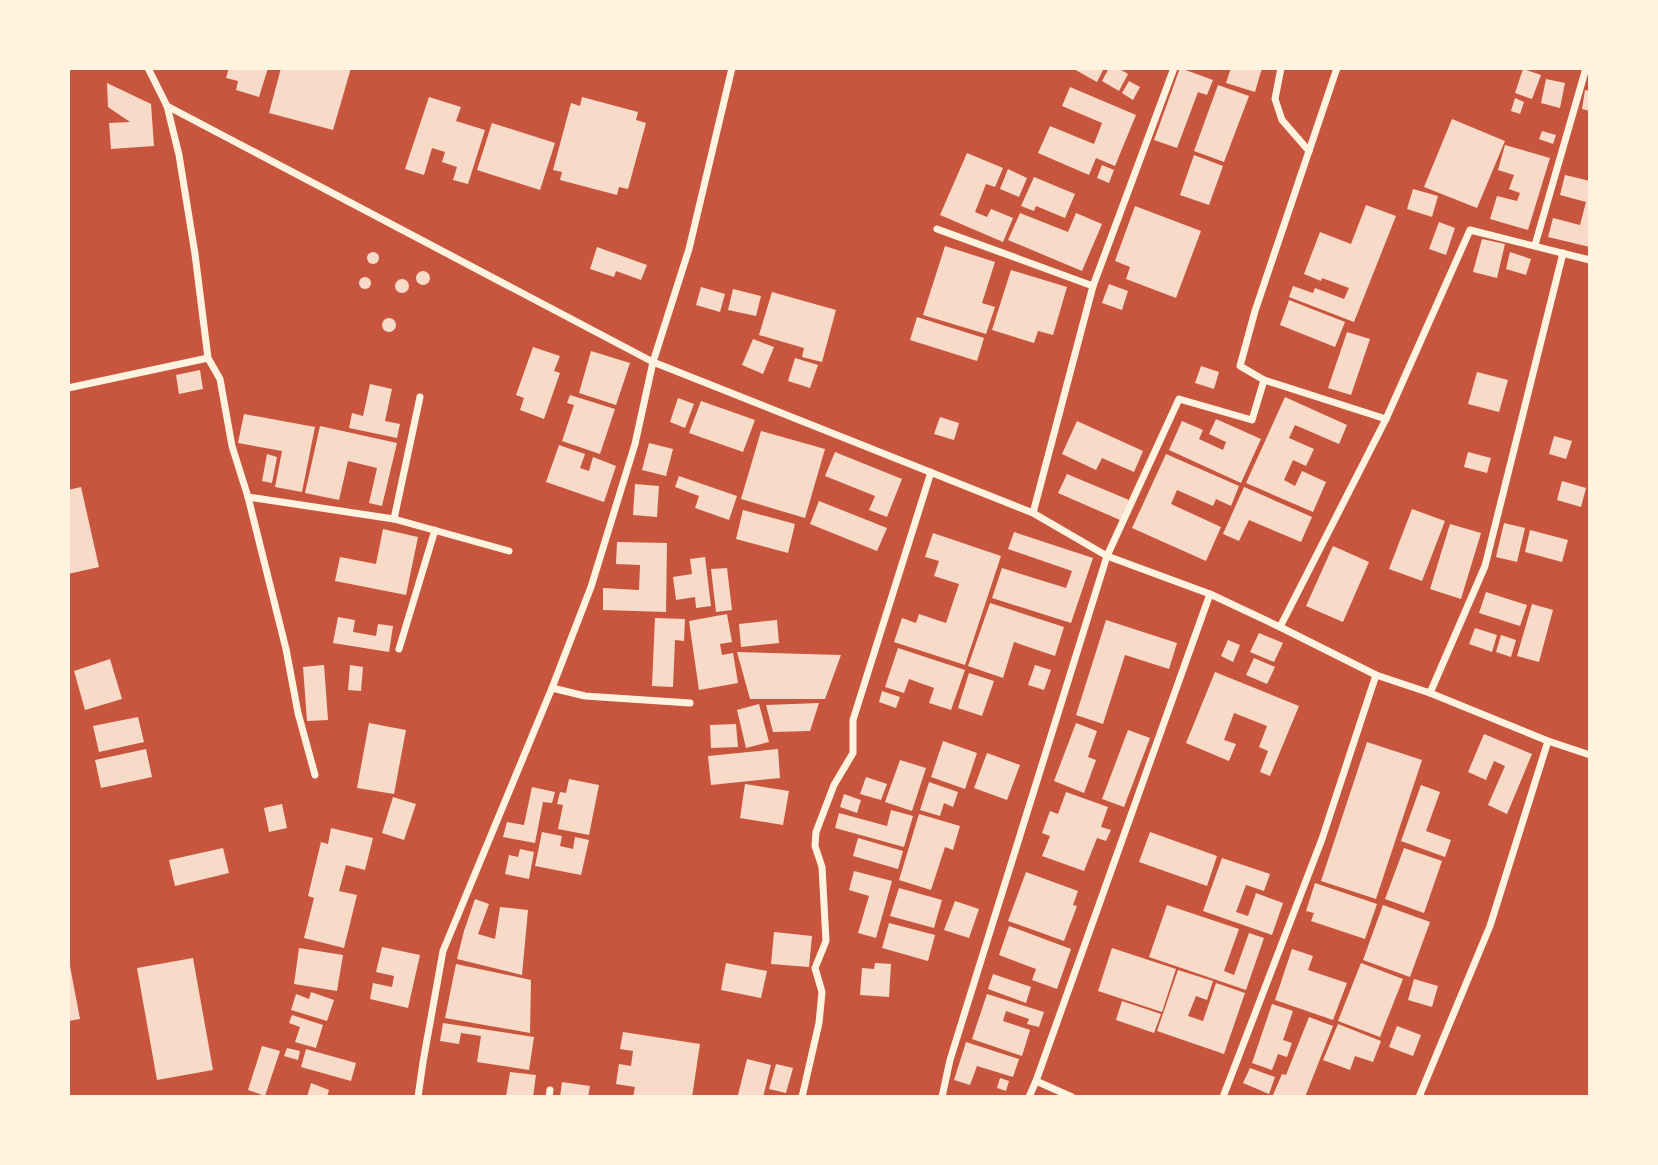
<svg xmlns="http://www.w3.org/2000/svg" width="1658" height="1165" viewBox="0 0 1658 1165" font-family="'Varela Round',sans-serif">
<rect width="100%" height="100%" fill="#c8553d"/>
<g fill="#f7dbc8">
<polygon points="229,68 268,68 259,97 236,90 238,81 226,78"/>
<polygon points="281,68 351,68 333,130 269,113"/>
<polygon points="1072,68 1104,68 1097,82"/>
<polygon points="1109,68 1118,68 1128,74 1119,91 1102,81"/>
<polygon points="1180,68 1213,80 1207,95 1198,92 1177,148 1154,140"/>
<polygon points="1231,68 1262,68 1255,92 1226,83"/>
<polygon points="1523,69 1541,75 1532,99 1515,93"/>
<polygon points="1546,79 1565,83 1560,108 1541,103"/>
<polygon points="1129,81 1140,87 1133,100 1122,93"/>
<polygon points="107,83 151,104 154,146 111,149 109,123 130,122 108,107"/>
<polygon points="1218,85 1249,96 1224,162 1194,151"/>
<polygon points="1070,87 1136,115 1115,166 1096,158 1089,175 1038,153 1050,126 1094,144 1102,123 1062,106"/>
<polygon points="1585,90 1590,91 1590,111 1582,109"/>
<polygon points="429,97 461,107 456,121 485,130 468,184 453,180 457,167 442,162 445,152 432,148 424,175 405,169"/>
<polygon points="582,97 638,112 636,120 646,123 628,189 619,187 617,195 560,180 562,172 553,170 571,103 580,106"/>
<polygon points="1515,98 1524,102 1520,114 1511,111"/>
<polygon points="1452,119 1505,141 1477,208 1424,187"/>
<polygon points="492,123 555,143 540,190 477,170"/>
<polygon points="1542,131 1556,135 1553,144 1539,139"/>
<polygon points="1505,145 1550,158 1528,230 1490,219 1497,196 1517,201 1520,193 1509,189 1514,175 1498,170"/>
<polygon points="967,153 1003,168 995,187 986,184 975,212 987,217 991,209 1013,218 1003,242 940,215"/>
<polygon points="1194,155 1223,166 1209,205 1180,195"/>
<polygon points="1102,165 1114,170 1109,183 1097,178"/>
<polygon points="1008,169 1027,178 1019,197 1000,189"/>
<polygon points="1565,175 1590,181 1590,247 1548,237 1553,218 1580,225 1586,202 1560,195"/>
<polygon points="1034,177 1075,194 1065,218 1036,206 1034,211 1021,206"/>
<polygon points="1413,189 1438,196 1432,217 1407,209"/>
<polygon points="1366,205 1396,216 1354,322 1289,297 1293,286 1313,293 1315,288 1344,299 1349,288 1322,278 1321,281 1304,274 1320,232 1351,244"/>
<polygon points="1135,206 1201,231 1176,298 1126,279 1130,267 1115,261"/>
<polygon points="1020,213 1068,232 1076,213 1102,224 1082,271 1008,240"/>
<polygon points="1439,222 1455,228 1446,255 1429,249"/>
<polygon points="1482,239 1505,244 1497,278 1473,272"/>
<polygon points="945,246 995,262 982,303 995,307 986,334 923,315"/>
<polygon points="597,247 647,265 641,280 616,271 614,277 590,269"/>
<polygon points="1510,252 1531,259 1526,275 1506,269"/>
<circle cx="373" cy="258" r="6"/>
<polygon points="1011,270 1067,287 1053,335 1038,331 1034,343 992,330"/>
<circle cx="423" cy="278" r="7"/>
<circle cx="365" cy="283" r="6"/>
<circle cx="402" cy="286" r="7"/>
<polygon points="1109,284 1128,291 1122,310 1102,303"/>
<polygon points="701,287 725,294 720,312 696,305"/>
<polygon points="733,289 761,296 756,316 728,310"/>
<polygon points="772,292 836,310 822,362 802,357 804,348 759,335"/>
<polygon points="1289,300 1345,322 1335,347 1280,325"/>
<polygon points="917,317 984,338 977,361 910,340"/>
<circle cx="389" cy="325" r="7"/>
<polygon points="1347,332 1370,339 1351,395 1328,388"/>
<polygon points="753,339 774,347 763,374 742,365"/>
<polygon points="533,347 560,356 554,371 560,373 544,419 520,410 524,398 516,395"/>
<polygon points="591,351 630,363 616,405 579,393"/>
<polygon points="795,358 818,365 810,388 788,381"/>
<polygon points="1201,366 1219,372 1214,389 1195,383"/>
<polygon points="200,370 203,389 179,394 176,375"/>
<polygon points="1477,372 1508,380 1499,412 1468,404"/>
<polygon points="370,384 392,389 385,421 400,424 397,438 349,428 352,413 363,416"/>
<polygon points="570,395 615,409 600,454 562,441 574,405 567,403"/>
<polygon points="1285,397 1347,425 1339,444 1295,425 1289,438 1314,449 1306,466 1293,460 1284,480 1295,486 1302,471 1326,482 1313,512 1246,483"/>
<polygon points="678,398 694,404 685,428 670,422"/>
<polygon points="701,401 755,420 743,452 689,433"/>
<polygon points="244,414 315,427 302,492 275,487 282,451 238,443"/>
<polygon points="940,417 959,423 954,440 934,434"/>
<polygon points="1216,419 1261,439 1241,483 1169,450 1182,421 1203,430 1199,439 1223,450 1226,442 1209,434"/>
<polygon points="1077,421 1143,451 1134,472 1102,458 1096,470 1062,454"/>
<polygon points="320,426 397,443 382,506 369,503 377,468 348,461 339,500 305,493"/>
<polygon points="761,431 825,449 805,518 741,499"/>
<polygon points="1554,436 1572,441 1566,459 1549,454"/>
<polygon points="649,443 673,449 666,476 642,470"/>
<polygon points="559,445 585,454 580,468 589,471 593,457 616,466 604,502 546,482"/>
<polygon points="835,452 902,479 887,517 869,510 875,496 825,476"/>
<polygon points="1468,452 1491,458 1487,473 1464,467"/>
<polygon points="267,454 277,457 272,483 262,481"/>
<polygon points="1166,454 1239,486 1231,506 1216,499 1213,506 1177,490 1171,504 1221,527 1206,561 1132,528"/>
<polygon points="1067,474 1129,500 1120,520 1058,493"/>
<polygon points="679,476 737,496 729,520 695,508 699,496 675,487"/>
<polygon points="1562,481 1586,488 1581,507 1557,500"/>
<polygon points="635,484 659,486 657,517 633,515"/>
<polygon points="81,487 99,567 68,574 68,490"/>
<polygon points="1244,487 1312,517 1301,542 1249,520 1239,541 1223,534"/>
<polygon points="819,501 887,528 877,551 810,524"/>
<polygon points="1412,509 1445,521 1422,581 1389,569"/>
<polygon points="743,510 795,524 788,553 736,539"/>
<polygon points="1504,523 1525,528 1517,562 1496,557"/>
<polygon points="1450,524 1481,533 1461,599 1430,589"/>
<polygon points="383,529 418,537 406,595 335,581 340,557 376,564"/>
<polygon points="1530,530 1568,540 1562,562 1525,552"/>
<polygon points="1014,532 1093,558 1071,623 992,598 1002,568 1066,588 1072,571 1008,549"/>
<polygon points="933,533 1001,556 965,665 894,642 902,618 916,623 919,614 946,623 959,584 934,576 939,561 925,557"/>
<polygon points="617,542 667,543 666,612 603,610 603,588 639,590 640,565 616,564"/>
<polygon points="1333,546 1369,562 1343,622 1306,606"/>
<polygon points="705,557 711,606 696,608 695,597 676,600 673,577 692,574 690,559"/>
<polygon points="727,568 732,610 716,612 711,569"/>
<polygon points="1486,592 1527,605 1520,626 1479,613"/>
<polygon points="990,603 1064,627 1055,656 1014,642 1003,678 968,666"/>
<polygon points="1532,604 1553,610 1539,662 1517,656"/>
<polygon points="727,614 732,642 720,644 722,655 733,653 738,683 699,690 689,621"/>
<polygon points="338,617 355,620 353,632 376,636 378,624 393,626 389,652 333,643"/>
<polygon points="655,618 685,619 684,641 675,640 673,687 652,686"/>
<polygon points="777,620 779,643 741,647 739,624"/>
<polygon points="1106,620 1177,643 1169,669 1125,655 1103,724 1076,715"/>
<polygon points="1475,628 1497,635 1492,652 1469,644"/>
<polygon points="1259,633 1283,643 1274,662 1250,652"/>
<polygon points="1501,635 1516,640 1511,657 1496,652"/>
<polygon points="1228,640 1240,645 1233,662 1221,656"/>
<polygon points="898,648 965,670 951,710 929,703 934,688 909,679 904,693 885,687"/>
<polygon points="737,652 841,655 825,699 750,699"/>
<polygon points="1254,658 1275,667 1267,684 1246,675"/>
<polygon points="110,659 122,699 85,710 74,671"/>
<polygon points="324,665 328,720 307,721 303,667"/>
<polygon points="350,665 363,667 361,691 348,690"/>
<polygon points="1035,665 1051,670 1044,690 1028,685"/>
<polygon points="1215,672 1299,706 1270,776 1260,772 1268,751 1259,747 1267,726 1234,713 1224,740 1236,744 1229,761 1186,743"/>
<polygon points="969,673 994,681 982,716 958,708"/>
<polygon points="882,691 900,697 896,708 879,702"/>
<polygon points="819,703 810,731 773,732 766,705"/>
<polygon points="759,704 769,742 746,748 737,710"/>
<polygon points="138,717 144,742 99,752 93,726"/>
<polygon points="369,723 406,730 394,794 357,788"/>
<polygon points="1076,723 1097,731 1088,757 1096,760 1084,793 1054,781"/>
<polygon points="736,724 738,747 711,748 710,725"/>
<polygon points="1128,730 1150,738 1124,807 1102,799"/>
<polygon points="1484,734 1532,754 1507,814 1488,805 1505,766 1494,761 1486,780 1468,772"/>
<polygon points="943,741 977,753 965,789 931,777"/>
<polygon points="1367,742 1422,760 1376,899 1321,881"/>
<polygon points="146,749 152,777 101,788 95,760"/>
<polygon points="778,749 780,778 711,785 708,756"/>
<polygon points="987,753 1020,765 1007,800 974,788"/>
<polygon points="900,760 926,768 912,811 885,802"/>
<polygon points="866,777 887,784 881,800 860,794"/>
<polygon points="569,779 599,785 589,835 558,829 563,805 557,804 560,792 566,793"/>
<polygon points="929,782 958,792 953,807 944,803 940,816 920,810"/>
<polygon points="745,784 789,791 783,825 740,818"/>
<polygon points="1421,785 1440,792 1426,831 1451,840 1445,857 1401,841"/>
<polygon points="532,787 555,792 552,803 543,802 535,843 503,837 507,822 524,825"/>
<polygon points="1066,792 1108,807 1101,827 1111,830 1106,841 1097,838 1084,871 1042,856 1050,836 1042,833 1050,811 1058,814"/>
<polygon points="844,794 861,800 857,813 840,807"/>
<polygon points="393,797 416,804 404,840 382,833"/>
<polygon points="282,804 287,828 269,832 264,808"/>
<polygon points="891,810 913,816 904,847 835,828 839,813 887,826"/>
<polygon points="919,814 960,826 953,850 945,847 931,890 899,880"/>
<polygon points="331,828 373,838 365,870 346,865 339,891 357,895 344,948 304,938 314,898 308,896 321,842 328,844"/>
<polygon points="542,832 562,836 560,846 573,849 575,837 589,840 581,875 535,866"/>
<polygon points="1150,832 1217,856 1207,886 1139,862"/>
<polygon points="858,838 903,851 898,869 853,856"/>
<polygon points="223,848 229,873 175,886 169,860"/>
<polygon points="1404,848 1442,861 1424,913 1385,899"/>
<polygon points="520,849 534,852 529,879 505,874 509,855 518,857"/>
<polygon points="1222,858 1270,874 1264,891 1246,885 1236,912 1248,916 1256,893 1283,903 1272,935 1203,911"/>
<polygon points="854,871 892,881 876,938 858,933 869,896 849,890"/>
<polygon points="1026,872 1078,891 1073,905 1077,906 1064,941 1008,921"/>
<polygon points="1315,883 1377,904 1365,939 1311,921 1314,913 1306,911"/>
<polygon points="899,888 942,900 934,928 890,916"/>
<polygon points="475,899 489,904 478,934 495,939 500,907 528,910 522,975 457,959 464,931"/>
<polygon points="955,901 979,909 969,938 944,930"/>
<polygon points="1167,905 1239,929 1224,971 1234,975 1249,933 1264,938 1246,990 1149,957"/>
<polygon points="1383,905 1430,922 1410,977 1363,960"/>
<polygon points="889,923 935,935 928,961 882,948"/>
<polygon points="1009,926 1071,949 1057,989 1032,980 1036,969 999,955"/>
<polygon points="774,932 812,936 809,967 771,964"/>
<polygon points="382,947 420,955 408,1008 370,999 373,983 392,987 394,976 376,972"/>
<polygon points="299,948 343,955 337,991 294,984"/>
<polygon points="1112,948 1176,969 1162,1012 1098,991"/>
<polygon points="1292,949 1313,956 1308,970 1347,983 1333,1020 1275,1000"/>
<polygon points="193,958 213,1070 157,1080 137,968"/>
<polygon points="726,963 767,971 761,998 721,990"/>
<polygon points="875,963 891,964 889,997 860,995 862,968 874,969"/>
<polygon points="1361,963 1403,979 1380,1037 1338,1021"/>
<polygon points="456,964 531,980 530,1033 445,1018"/>
<polygon points="68,966 70,966 80,1019 68,1021"/>
<polygon points="1178,970 1213,981 1207,1000 1196,996 1188,1016 1203,1021 1216,983 1245,993 1224,1054 1157,1031"/>
<polygon points="993,974 1031,987 1026,1003 988,989"/>
<polygon points="1414,979 1438,986 1432,1007 1408,1000"/>
<polygon points="311,992 334,1000 327,1021 291,1010 296,994 309,999"/>
<polygon points="987,994 1044,1012 1039,1027 1027,1024 1029,1019 1006,1011 1003,1021 1030,1030 1022,1056 972,1039"/>
<polygon points="1122,1001 1161,1014 1154,1033 1116,1020"/>
<polygon points="1272,1004 1293,1011 1283,1040 1292,1043 1287,1057 1278,1054 1272,1070 1252,1063"/>
<polygon points="292,1015 323,1025 316,1048 295,1042 300,1027 289,1023"/>
<polygon points="1309,1017 1333,1026 1305,1097 1277,1097 1273,1095 1282,1074 1286,1075"/>
<polygon points="443,1023 534,1037 529,1070 477,1062 481,1036 461,1033 459,1044 440,1041"/>
<polygon points="1338,1024 1381,1041 1373,1062 1355,1056 1350,1070 1323,1060"/>
<polygon points="1397,1026 1421,1035 1413,1056 1389,1047"/>
<polygon points="623,1032 700,1044 692,1097 633,1097 635,1087 616,1084 619,1064 631,1066 633,1051 620,1049"/>
<polygon points="966,1042 1019,1059 1013,1077 977,1066 970,1085 954,1080"/>
<polygon points="262,1046 280,1051 265,1096 248,1090"/>
<polygon points="287,1048 300,1051 298,1060 284,1056"/>
<polygon points="306,1049 356,1063 351,1081 301,1067"/>
<polygon points="747,1059 771,1065 763,1097 748,1097 738,1095"/>
<polygon points="776,1064 793,1068 786,1093 769,1089"/>
<polygon points="1250,1068 1275,1077 1269,1094 1243,1083"/>
<polygon points="510,1072 536,1075 533,1097 506,1097"/>
<polygon points="1000,1078 1009,1081 1006,1091 997,1088"/>
<polygon points="562,1082 590,1086 588,1097 560,1097"/>
<polygon points="311,1083 329,1090 327,1097 307,1097"/>
</g>
<g fill="none" stroke-linecap="round" stroke-linejoin="round">
<g stroke="#fff3e0" stroke-width="7">
<polyline points="148,68 167,106 179,155 195,254 208,358 220,379 232,446 248,497 286,649 298,713 315,775"/>
<polyline points="1281,68 1275,99 1282,120 1309,151"/>
<polyline points="167,106 653,362 1033,513 1107,556 1210,594 1280,627 1376,675 1430,693 1548,741 1590,755"/>
<polyline points="937,229 1093,286"/>
<polyline points="1535,245 1586,68"/>
<polyline points="1264,380 1386,419"/>
<polyline points="68,388 208,358"/>
<polyline points="248,497 394,519 509,551"/>
<polyline points="1033,513 1093,286 1174,68"/>
<polyline points="394,519 420,397"/>
<polyline points="1280,627 1386,419 1470,230 1590,260"/>
<polyline points="399,649 435,530"/>
<polyline points="552,688 585,696 690,703"/>
<polyline points="1430,693 1485,566 1563,253"/>
<polyline points="418,1097 423,1062 443,951 552,688 591,587 635,444 653,362 689,249 732,68"/>
<polyline points="549,1097 550,1090"/>
<polyline points="802,1097 819,1023 822,992 815,968 826,941 822,867 815,846 816,832 834,785 853,753 853,720 931,472"/>
<polyline points="942,1097 950,1060 1107,556 1179,399 1252,420 1264,380 1240,366 1255,311 1337,68"/>
<polyline points="1029,1097 1036,1081 1029,1097"/>
<polyline points="1072,1097 1036,1081 1210,594"/>
<polyline points="1223,1097 1322,839 1376,675"/>
<polyline points="1419,1097 1490,926 1548,741"/>
</g>
</g>
<rect width="1658" height="1165" fill="none" stroke="#fff3e0" stroke-width="140"/>
</svg>
